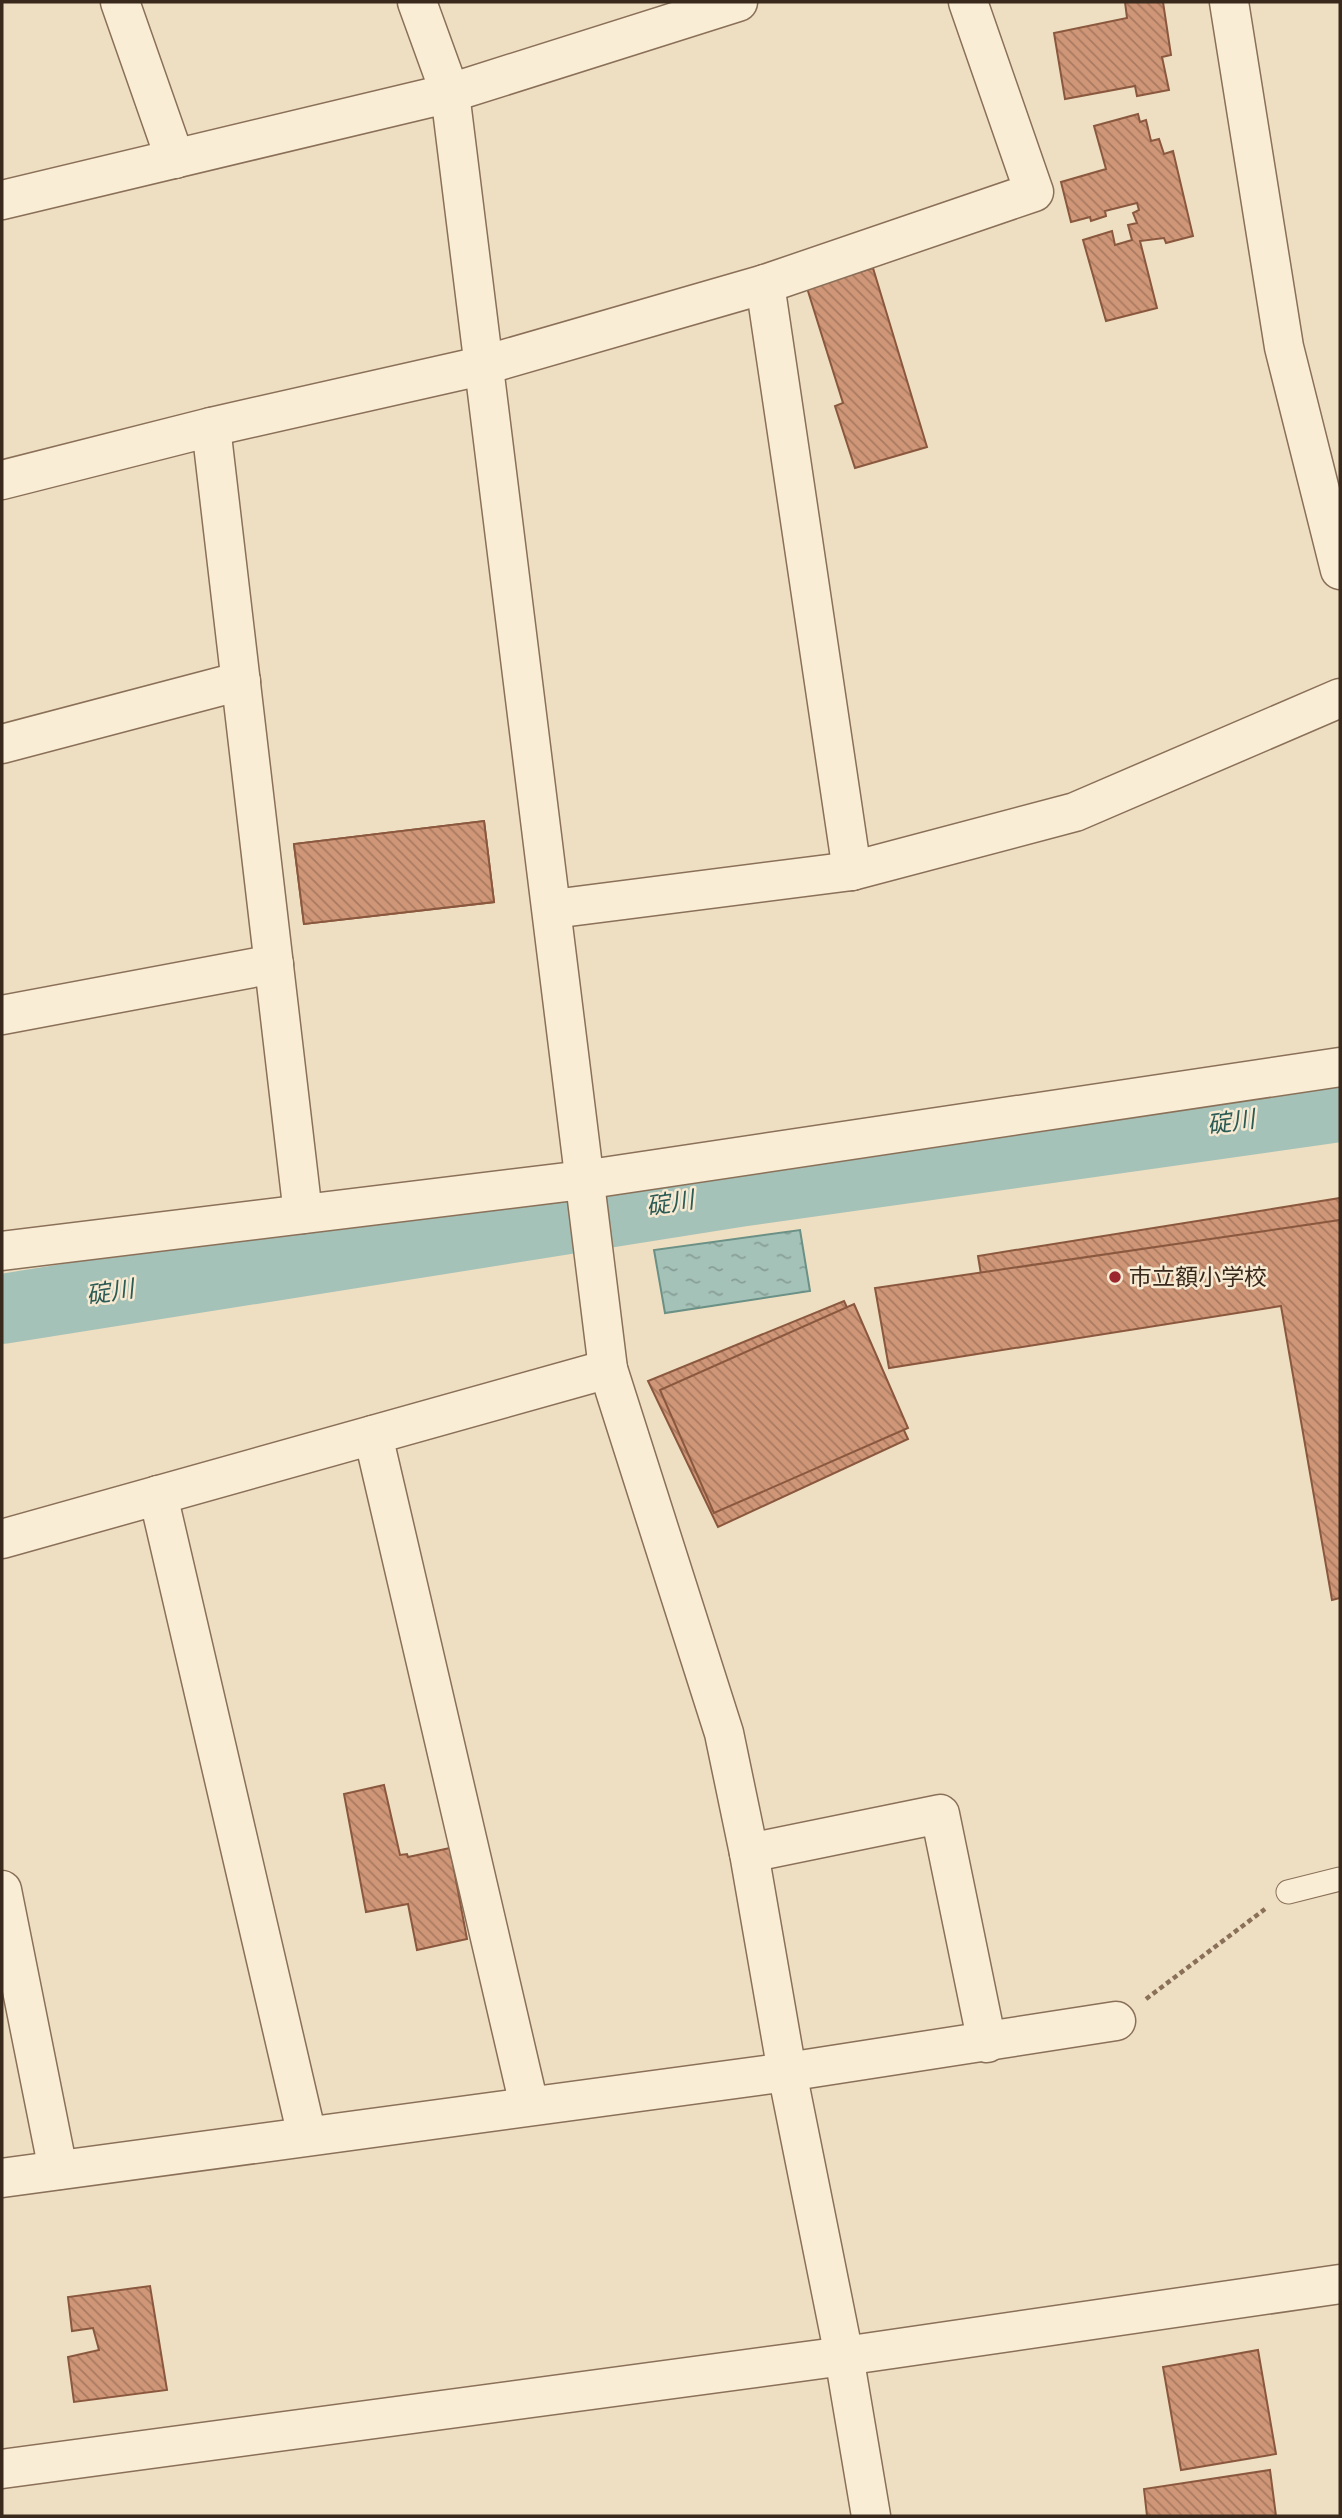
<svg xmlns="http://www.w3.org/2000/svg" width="1342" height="2518" viewBox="0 0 1342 2518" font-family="'IBM Plex Serif','Noto Sans JP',serif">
<defs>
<pattern id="water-ripples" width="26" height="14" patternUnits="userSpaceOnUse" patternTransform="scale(1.75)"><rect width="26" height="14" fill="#a5c2b8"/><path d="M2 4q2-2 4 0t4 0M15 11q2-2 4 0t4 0" fill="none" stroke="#879e95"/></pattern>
<pattern id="building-back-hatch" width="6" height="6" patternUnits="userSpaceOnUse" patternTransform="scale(1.75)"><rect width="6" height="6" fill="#cf9677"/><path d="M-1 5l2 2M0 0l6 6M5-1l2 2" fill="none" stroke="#a97a61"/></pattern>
</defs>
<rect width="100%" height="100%" fill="#efdfc2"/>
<polygon fill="url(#water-ripples)" stroke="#6b9085" stroke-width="2" points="800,1230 810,1291 665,1313 654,1250"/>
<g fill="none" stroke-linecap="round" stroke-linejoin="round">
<polyline stroke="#a5c2b8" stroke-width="70" points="2,1309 739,1192 1340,1107"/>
</g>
<g fill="url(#building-back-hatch)" stroke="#8a583e" stroke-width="2">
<polygon points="1125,2 1163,2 1171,55 1162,57 1169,90 1137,96 1135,86 1065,99 1054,33 1127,18"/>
<polygon points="1138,114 1140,122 1146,120 1151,141 1159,139 1164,154 1173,151 1193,236 1166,243 1164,238 1140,241 1157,308 1106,321 1083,240 1112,231 1115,245 1132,240 1128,225 1137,223 1133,213 1139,210 1137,203 1105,211 1106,216 1091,221 1090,217 1071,222 1061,182 1106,169 1094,126"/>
<polygon points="873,268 927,447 855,468 835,406 843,403 807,288"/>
<polygon points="484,821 494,902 304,924 294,844"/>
<polygon points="484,821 494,902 304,924 294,844"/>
<polygon points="1340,1198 1340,1271 990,1329 978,1256"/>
<polygon points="1340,1220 1340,1598 1332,1600 1281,1306 889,1368 875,1288"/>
<polygon points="844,1301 908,1439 718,1527 648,1381"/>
<polygon points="854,1304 908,1428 714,1513 660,1390"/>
<polygon points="384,1785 400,1855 407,1854 408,1857 450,1848 467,1939 417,1950 408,1904 366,1912 344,1794"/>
<polygon points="150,2286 167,2390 74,2402 68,2357 99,2350 93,2328 72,2331 68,2297"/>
<polygon points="1258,2350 1276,2454 1181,2470 1163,2367"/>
<polygon points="1270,2470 1276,2516 1147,2516 1144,2489"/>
</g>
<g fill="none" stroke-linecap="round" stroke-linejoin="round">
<defs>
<polyline id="service" points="1288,1892 1340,1879"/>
<g id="minor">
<polyline points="120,2 175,159"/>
<polyline points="417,2 450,93 738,2"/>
<polyline points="2,200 450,93 608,1369 724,1733 749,1853 787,2072 844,2356 871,2516"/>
<polyline points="211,427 303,1214"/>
<polyline points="2,480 211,427 481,366 765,284"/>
<polyline points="2,744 241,681"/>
<polyline points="852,871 765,284 1034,192 968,2"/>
<polyline points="553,909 852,871 1075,812 1340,698"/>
<polyline points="2,1015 274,964"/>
<polyline points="2,1251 583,1180 1340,1067"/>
<polyline points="373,1435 529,2105"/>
<polyline points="158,1495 307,2136"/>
<polyline points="2,1539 608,1369"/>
<polyline points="749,1853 940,1814 987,2043"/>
<polyline points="2,1890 58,2170"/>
<polyline points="2,2178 787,2072 1116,2021"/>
</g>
<g id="tertiary">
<polyline points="1229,2 1284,347 1340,570"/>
<polyline points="2,2469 844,2356 1340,2284"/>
</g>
</defs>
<use href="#service" stroke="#8a7058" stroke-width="25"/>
<use href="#minor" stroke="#8a7058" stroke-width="41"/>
<use href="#tertiary" stroke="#8a7058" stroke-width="41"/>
<polyline stroke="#8a7058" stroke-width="4.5" stroke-dasharray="5 3.5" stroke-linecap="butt" points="1146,1999 1265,1909"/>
<use href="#service" stroke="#faedd6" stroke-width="23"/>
<use href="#minor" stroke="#faedd6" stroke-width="38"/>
<use href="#tertiary" stroke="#faedd6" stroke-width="38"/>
</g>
<circle fill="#9b262e" stroke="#f7ead2" stroke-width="2.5" cx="1115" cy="1277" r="7"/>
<g text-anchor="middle" stroke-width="5" stroke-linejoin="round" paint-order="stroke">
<g font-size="23" fill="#39291d" stroke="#f7ead2" text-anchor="start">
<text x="1129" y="1285">市立額小学校</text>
</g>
<g font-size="24" font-style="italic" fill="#2c5a54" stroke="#f7ead2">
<text transform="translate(1231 1122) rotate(-8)" y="8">碇川</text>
<text transform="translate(670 1203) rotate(-9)" y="8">碇川</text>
<text transform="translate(110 1292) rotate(-9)" y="8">碇川</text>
</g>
</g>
<rect width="1342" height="2518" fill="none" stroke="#39291d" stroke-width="7"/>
</svg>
